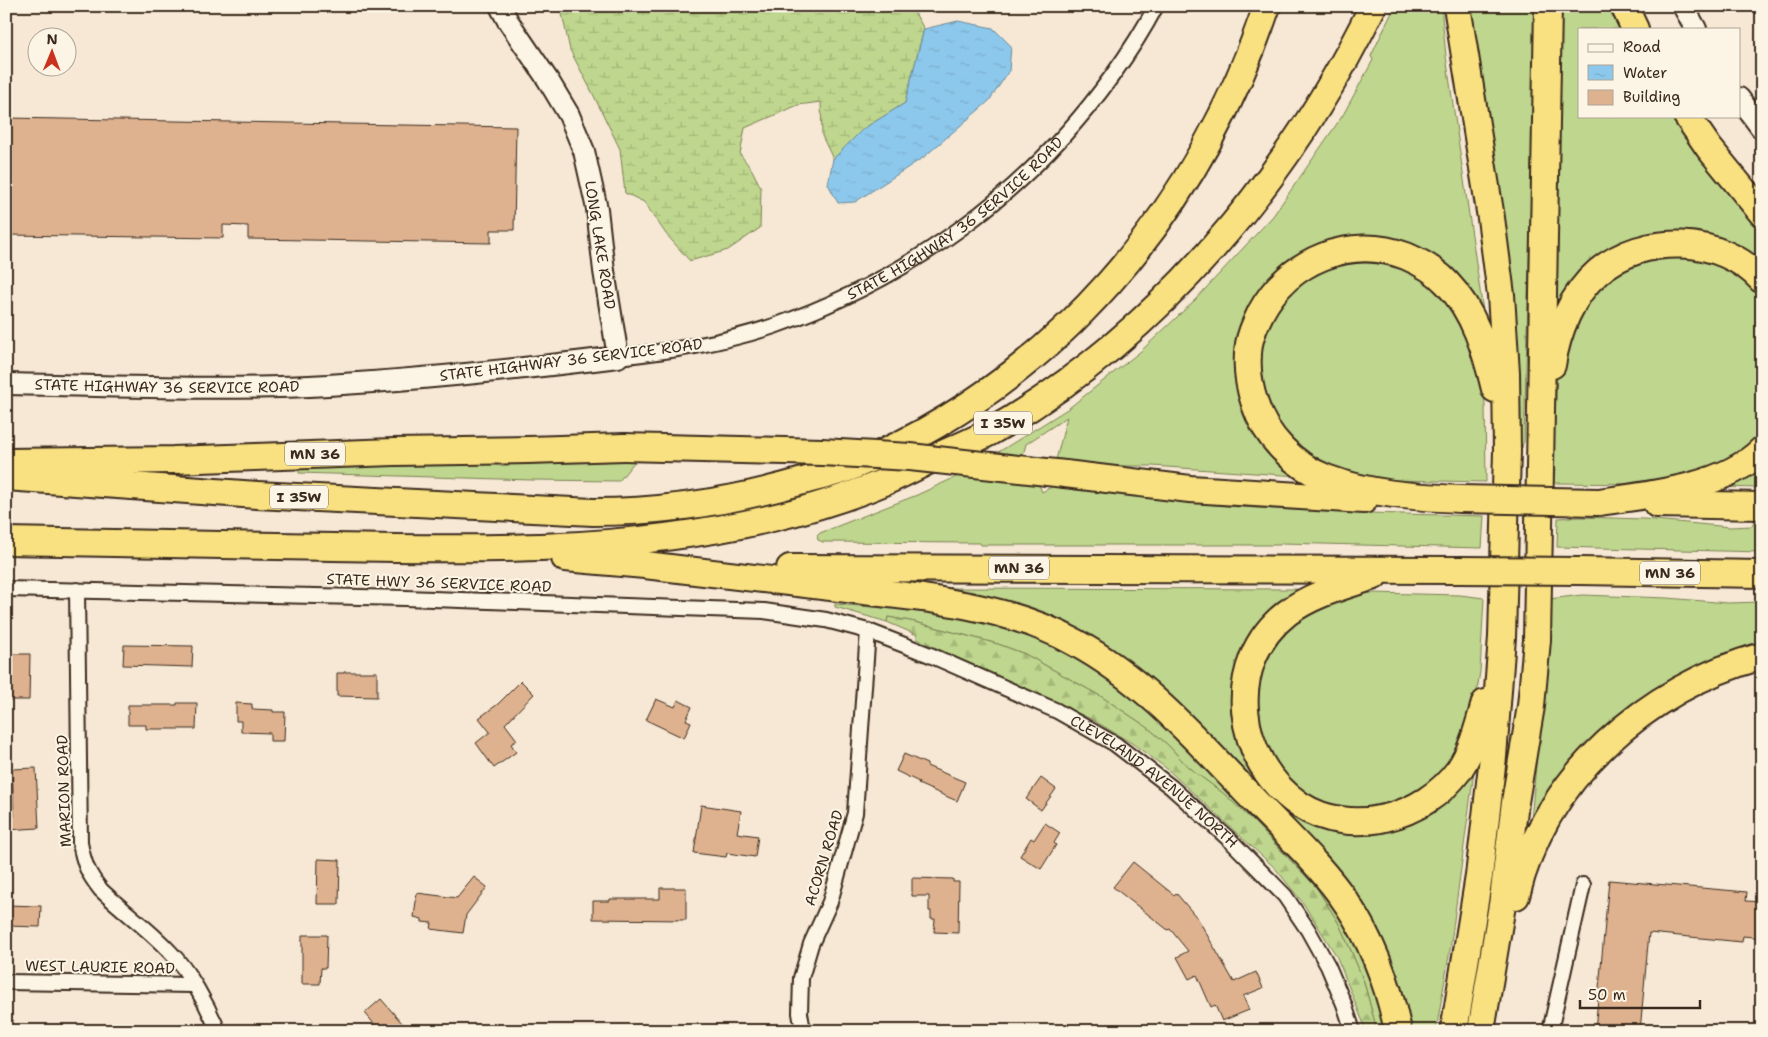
<svg xmlns="http://www.w3.org/2000/svg" width="1768" height="1037" viewBox="0 0 1768 1037" font-family="'Shantell Sans',sans-serif">
<defs>
<pattern id="forest-firs" width="22" height="20" patternUnits="userSpaceOnUse" patternTransform="scale(1.25)"><rect width="22" height="20" fill="#bed68d"/><path d="M5 1l3.5 6h-7zM16 11l3.5 6h-7z" fill="#a4b879"/></pattern>
<pattern id="wetland-marsh" width="20" height="14" patternUnits="userSpaceOnUse" patternTransform="scale(1.25)"><rect width="20" height="14" fill="#bed68d"/><path d="M1 5h8M5 5V1M11 12h8M15 12V8" fill="none" stroke="#a4b879"/></pattern>
<pattern id="water-ripples" width="26" height="14" patternUnits="userSpaceOnUse" patternTransform="scale(1.25)"><rect width="26" height="14" fill="#8cc8ec"/><path d="M2 4q2-2 4 0t4 0M15 11q2-2 4 0t4 0" fill="none" stroke="#7aacca"/></pattern>
</defs>
<rect width="100%" height="100%" fill="#f6e8d4"/>
<filter id="ink" filterUnits="userSpaceOnUse"><feTurbulence type="fractalNoise" baseFrequency=".02" numOctaves="2"/><feDisplacementMap in="SourceGraphic" scale="10" xChannelSelector="R" yChannelSelector="G"/><feConvolveMatrix kernelMatrix="1 2 1 2 8 2 1 2 1" color-interpolation-filters="sRGB"/></filter>
<g filter="url(#ink)">
<g fill="#bed68d" stroke="#7c8056">
<polygon points="1395,6 1441,6 1446,56 1486,332 1465,294 1341,240 1238,343 1298,476 1152,466 1107,466 1056,460 1067,417 1026,444 1023,456 997,453 1069,408 1141,351 1194,301 1273,216 1343,115 1373,60 1371,56"/>
<polygon points="1467,6 1536,6 1524,442 1523,443 1522,448 1518,448"/>
<polygon points="1559,6 1612,6 1622,29 1579,29 1579,116 1675,116 1726,189 1762,227 1762,269 1670,236 1558,308 1554,307"/>
<polygon points="1659,253 1712,258 1762,292 1762,434 1754,444 1717,467 1648,484 1554,483 1555,468 1553,467 1557,371 1572,320 1609,274"/>
<polygon points="1362,256 1418,270 1456,307 1481,377 1485,403 1486,482 1389,480 1367,477 1324,466 1289,444 1259,386 1260,333 1297,278"/>
<polygon points="1762,460 1762,488 1716,487"/>
<polygon points="635,461 619,481 532,480 299,473 298,467"/>
<path d="M958 476 1039 485 1042 492 1053 486C1111 493 1169 501 1226 506 1312 512 1398 514 1484 516L1482 548 1281 543 1280 545H981L980 543 823 542 818 540 817 536 820 533 917 495Z"/>
<polygon points="1580,517 1644,519 1730,527 1752,526 1755,518 1762,518 1762,552 1557,547 1558,518"/>
<path d="M948 588 1297 589 1298 593 1234 688C1230 719 1236 763 1262 785 1269 790 1279 794 1286 798 1305 809 1325 820 1344 830L1475 764 1450 950 1436 1031H1404L1386 964 1161 692 948 593Z"/>
<polygon points="1372,593 1460,595 1484,598 1480,672 1475,702 1470,720 1450,762 1432,784 1383,809 1335,810 1294,790 1254,733 1261,657 1288,621 1351,594"/>
<polygon points="1582,595 1667,598 1728,603 1762,602 1762,645 1704,665 1535,821 1531,821 1538,742 1540,743 1549,599"/>
<polygon points="835,604 884,608 885,604 946,611 1027,634 1067,652 1117,680 1149,706 1334,899 1370,971 1388,1031 1377,1031 1364,982 1352,953 1338,922 1316,887 1253,821 1223,793 1189,768 1168,745 1147,727 1102,697 1025,654 998,644 915,622 888,617 887,622 835,607"/>
</g>
<polygon fill="url(#forest-firs)" stroke="#7c8056" points="888,617 915,622 998,644 1025,654 1102,697 1147,727 1168,745 1189,768 1223,793 1253,821 1316,887 1338,922 1352,953 1364,982 1377,1031 1364,1031 1363,1022 1336,955 1303,903 1275,868 1166,768 1133,744 1093,720 917,639 917,635 887,622"/>
<polygon fill="url(#wetland-marsh)" stroke="#7c8056" points="566,6 911,6 924,29 905,103 863,129 833,159 822,136 821,102 798,105 745,128 740,154 752,170 761,188 760,228 728,250 690,261 666,234 644,202 625,193 620,149 593,94 570,50 562,14"/>
<polygon fill="url(#water-ripples)" stroke="#6c899a" points="958,21 993,28 1011,46 1009,71 989,101 924,157 855,202 838,203 828,184 833,159 863,129 905,103 924,29"/>
<g fill="#deb28f" stroke="#3b2a1e">
<polygon points="6,118 516,127 514,230 491,230 491,243 248,239 248,226 223,225 223,238 6,235"/>
<polygon points="124,645 193,646 192,667 123,665"/>
<polygon points="12,654 30,654 29,700 6,700 6,661 12,661"/>
<polygon points="344,672 377,672 377,697 337,696 337,673 344,673"/>
<polygon points="521,681 534,694 505,724 517,740 511,744 516,752 494,768 476,743 490,732 479,718 498,704"/>
<polygon points="656,699 675,707 678,700 692,707 686,720 691,722 684,738 646,720"/>
<polygon points="177,703 197,703 196,729 146,729 146,725 128,725 128,705 177,705"/>
<polygon points="236,703 252,704 252,709 273,710 273,712 285,712 284,741 270,741 270,733 241,732 241,721 236,721"/>
<polygon points="904,754 927,764 927,766 965,782 957,801 918,784 919,782 896,771"/>
<polygon points="36,768 39,828 6,830 6,817 14,816 12,769"/>
<polygon points="1041,778 1056,789 1041,810 1026,799"/>
<polygon points="701,805 741,811 737,833 758,836 755,857 727,853 726,857 694,853"/>
<polygon points="1045,823 1060,833 1054,843 1056,845 1041,869 1020,856 1031,838 1034,840"/>
<polygon points="318,859 340,860 339,904 317,904"/>
<polygon points="1133,862 1174,895 1176,893 1198,919 1234,982 1256,972 1263,988 1243,996 1249,1010 1222,1021 1215,1005 1211,1007 1197,975 1189,979 1177,957 1188,951 1170,929 1168,930 1113,887"/>
<polygon points="474,877 487,887 466,915 463,933 431,929 432,923 422,922 422,919 414,917 417,893 457,898"/>
<polygon points="912,878 953,879 953,882 959,882 958,933 934,932 935,919 931,919 931,911 929,911 929,896 912,896"/>
<polygon points="1609,880 1747,892 1746,901 1762,902 1762,938 1743,936 1742,942 1649,933 1640,1031 1595,1031"/>
<polygon points="660,888 686,888 686,920 593,919 593,901 610,901 610,899 660,899"/>
<polygon points="6,905 41,906 40,927 6,926"/>
<polygon points="302,935 327,935 326,968 321,968 320,984 302,984"/>
<polygon points="381,999 409,1031 380,1031 365,1013"/>
</g>
<g fill="none" stroke-linecap="round" stroke-linejoin="round">
<defs>
<g id="street">
<path id="s1" d="M618 357C671 351 723 343 774 326 909 279 1028 193 1112 76 1128 54 1143 31 1156 6"/>
<path id="s2" d="M6 589 405 598 764 611 826 620 868 631 930 655 1057 711 1115 744 1171 787 1231 841 1285 896 1308 930 1328 966 1344 1004 1353 1031"/>
<path d="M77 590 80 843C84 864 88 874 101 890 123 911 149 929 170 952 189 971 208 1006 218 1031"/>
<polyline points="6,982 193,985"/>
<polyline points="803,1031 800,1013 801,978 811,944 830,902 855,813 868,631"/>
<polyline points="1550,1031 1583,885"/>
</g>
<g id="secondary">
<polyline points="1683,6 1696,29"/>
<polyline points="1739,98 1762,129"/>
<path id="s3" d="M6 384C114 386 221 391 328 385 425 379 522 369 618 357L604 271 597 209 584 151 569 115 548 80 508 21 500 6"/>
</g>
<g id="highway">
<polyline points="1624,6 1635,29"/>
<polyline points="1687,116 1709,148 1762,213"/>
<path d="M1552 365C1557 332 1572 294 1598 272 1644 233 1721 235 1762 280"/>
<polyline points="6,462 173,460 394,452 528,450 624,447"/>
<polyline points="1065,474 1190,489 1364,500"/>
<path d="M6 477 257 495 593 512C665 512 734 501 803 481 819 477 836 473 851 467 1055 382 1197 214 1267 6"/>
<path d="M1460 499C1415 497 1368 494 1326 478 1294 466 1265 436 1255 404 1248 384 1246 364 1249 344 1251 333 1256 322 1261 312 1289 260 1350 235 1406 256 1420 262 1436 271 1447 283 1474 311 1486 351 1495 389"/>
<path d="M1598 502C1649 495 1724 488 1762 450"/>
<polyline points="1657,504 1762,506"/>
<path d="M6 541C115 543 224 545 333 547 478 550 626 552 768 519 806 510 846 498 882 483 899 476 916 467 932 459 951 450 971 442 990 432 1158 336 1289 179 1373 6"/>
<path d="M565 558 645 565 923 598C975 606 1027 616 1074 642 1145 680 1197 741 1252 798 1285 833 1321 865 1348 905 1373 943 1389 987 1398 1031"/>
<polyline points="790,568 1459,570"/>
<polyline points="1579,571 1762,574"/>
<path d="M1374 576C1344 586 1312 594 1287 613 1223 663 1235 761 1300 805 1351 838 1424 818 1459 770 1473 749 1478 727 1485 703"/>
<path d="M1516 896C1545 777 1646 688 1762 656"/>
<polyline points="1454,1031 1479,876 1493,757 1502,637 1507,451 1506,373 1501,295 1491,218 1457,6"/>
<polyline points="1481,1031 1503,899 1515,802 1531,706 1537,640 1548,6"/>
</g>
</defs>
<use href="#street" stroke="#3b2a1e" stroke-width="18"/>
<use href="#secondary" stroke="#3b2a1e" stroke-width="24"/>
<use href="#highway" stroke="#3b2a1e" stroke-width="30"/>
<use href="#street" stroke="#fcf5e5" stroke-width="14"/>
<use href="#secondary" stroke="#fcf5e5" stroke-width="20"/>
<use href="#highway" stroke="#f9e181" stroke-width="26"/>
<defs>
<g id="highway-bridge">
<polyline points="624,447 822,452 910,457 1065,474"/>
<polyline points="1460,499 1598,502"/>
<polyline points="1459,570 1579,571"/>
</g>
</defs>
<use href="#highway-bridge" stroke="#3b2a1e" stroke-width="30" stroke-linecap="butt"/>
<use href="#highway-bridge" stroke="#f9e181" stroke-width="26"/>
</g>
</g>
<g text-anchor="middle" stroke-width="4" stroke-linejoin="round" paint-order="stroke">
<g fill="#fcf5e5" stroke="#75675a" stroke-width="1">
<rect x="974" y="411.5" width="58" height="23" rx="4"/>
<rect x="285" y="442.5" width="60" height="23" rx="4"/>
<rect x="270" y="485.5" width="58" height="23" rx="4"/>
<rect x="989" y="556.5" width="60" height="23" rx="4"/>
<rect x="1640" y="561.5" width="60" height="23" rx="4"/>
</g>
<g font-size="14" font-weight="bold" fill="#3b2a1e">
<text x="1003" y="428">I 35W</text>
<text x="315" y="459">MN 36</text>
<text x="299" y="502">I 35W</text>
<text x="1019" y="573">MN 36</text>
<text x="1670" y="578">MN 36</text>
</g>
<g font-size="15" fill="#3b2a1e" stroke="#fcf5e5">
<text dy="5" stroke="none"><textPath href="#s1" startOffset="372">STATE HIGHWAY 36 SERVICE ROAD</textPath></text>
<text transform="translate(600 245) rotate(81)" y="5">LONG LAKE ROAD</text>
<text transform="translate(571 360) rotate(-7)" y="5">STATE HIGHWAY 36 SERVICE ROAD</text>
<text dy="5" stroke="none"><textPath href="#s3" startOffset="161">STATE HIGHWAY 36 SERVICE ROAD</textPath></text>
<text transform="translate(439 583) rotate(2)" y="5">STATE HWY 36 SERVICE ROAD</text>
<text dy="5" stroke="none"><textPath href="#s2" startOffset="1190">CLEVELAND AVENUE NORTH</textPath></text>
<text transform="translate(64 791) rotate(-92)" y="5">MARION ROAD</text>
<text transform="translate(824 858) rotate(-73)" y="5">ACORN ROAD</text>
<text transform="translate(100 967) rotate(1)" y="5">WEST LAURIE ROAD</text>
</g>
</g>
<rect width="1768" height="1037" fill="none" stroke="#fcf5e5" stroke-width="25"/>
<rect x="12" y="12" width="1743" height="1012" fill="none" stroke="#3b2a1e" stroke-width="2" filter="url(#ink)"/>
<rect x="1578" y="28" width="162" height="90" fill="#fcf5e5" stroke="#afa495"/>
<rect x="1588" y="44" width="25" height="8" fill="#fcf5e5" stroke="#afa495"/>
<text x="1623" y="52" font-size="15" fill="#3b2a1e">Road</text>
<rect x="1588" y="65" width="25" height="15" fill="url(#water-ripples)" stroke="#afa495"/>
<text x="1623" y="78" font-size="15" fill="#3b2a1e">Water</text>
<rect x="1588" y="90" width="25" height="15" fill="#deb28f" stroke="#afa495"/>
<text x="1623" y="102" font-size="15" fill="#3b2a1e">Building</text>
<g transform="translate(52 52) rotate(1)"><circle r="24" fill="#fcf5e5" stroke="#afa495"/>
<path d="M0-4L9 19L0 12L-9 19Z" fill="#c8321e"/>
<text y="-8" font-size="14" font-weight="bold" text-anchor="middle" fill="#3b2a1e">N</text>
</g>
<path d="M1580 1000v8h120v-8" fill="none" stroke="#3b2a1e" stroke-width="2.5"/>
<text x="1588" y="1000" font-size="15" fill="#3b2a1e" stroke="#fcf5e5" stroke-width="4" paint-order="stroke">50 m</text>
</svg>
